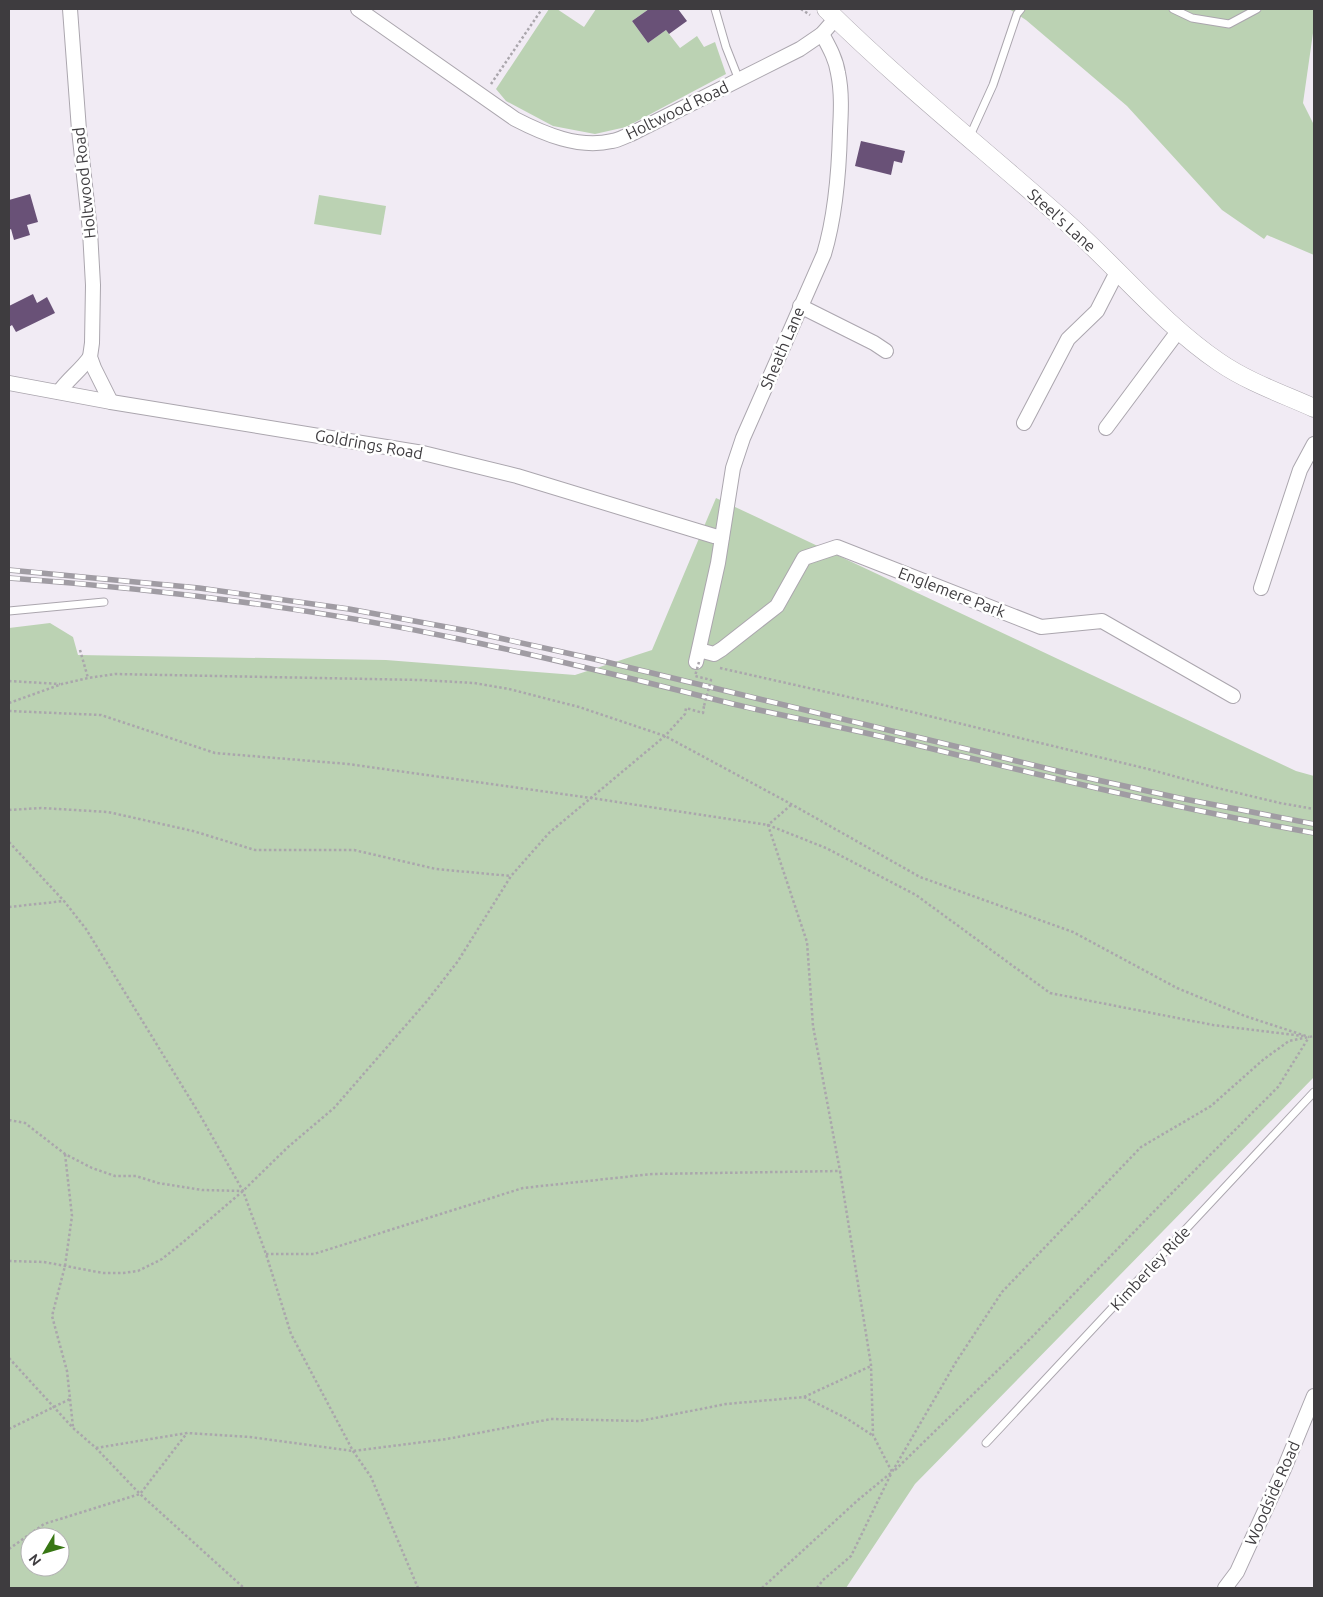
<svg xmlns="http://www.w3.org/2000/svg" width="1323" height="1597" viewBox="0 0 1323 1597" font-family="Ubuntu,sans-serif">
<rect width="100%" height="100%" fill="#f1ebf4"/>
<g fill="#bbd2b3" fill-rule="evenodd">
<polygon points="549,9 557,9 584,27 596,9 649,9 632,21 648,43 666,30 680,48 697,36 704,47 715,42 726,74 626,127 595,134 553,126 506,101 496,89"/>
<polygon points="1009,9 1314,9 1314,26 1303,103 1314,125 1314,255 1267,235 1264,239 1222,210 1127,106 1026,20"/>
<polygon points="319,195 386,206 381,235 314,224"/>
<path d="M716 498 1296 771 1314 776V1077L915 1484 846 1588H9V628L50 623 73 637 78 655 386 660 575 675 652 650ZM30 1537H60V1567H30Z"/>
</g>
<g fill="#695177">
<polygon points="649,9 678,9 687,21 669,34 666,30 648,43 632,21"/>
<polygon points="861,141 905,151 902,163 894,161 891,175 855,166"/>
<polygon points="30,194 38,222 27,225 30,235 14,240 11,229 9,230 9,200"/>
<polygon points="33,294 37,303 47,297 55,313 16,332 12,325 9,327 9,306"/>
</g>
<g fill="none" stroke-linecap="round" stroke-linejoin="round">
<defs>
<g id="service">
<polyline points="715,9 726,47 739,80"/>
<polyline points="1173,9 1192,18 1229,24 1257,9"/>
<polyline points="969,138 993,85 1017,14 1021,9"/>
<polyline points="9,611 104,602"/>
<polyline points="986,1443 1314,1092"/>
</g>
<g id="minor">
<polyline points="70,9 79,130 90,231 93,285 92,343 90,357 94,368 111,402"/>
<path d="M358 9 515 119C544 134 579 149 612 141 619 140 625 136 631 134L800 49 822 34 836 18"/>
<polyline points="800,306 874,343 886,351"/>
<polyline points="9,383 111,402 423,453 517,476 714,536 722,537"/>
<path d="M59 392C68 379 81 370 90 357"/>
<polyline points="1024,423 1068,339 1097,311 1117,272"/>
<polyline points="1106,428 1179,330"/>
<polyline points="1261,588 1300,470 1314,444"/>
<polyline points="699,650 714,654 722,649 777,606 804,558 837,547 1041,627 1102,621 1233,696"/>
<path d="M696 662 718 563 733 468 743 438 824 254C836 214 839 172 840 131 841 112 842 92 838 73 836 59 829 47 822 34"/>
<polyline points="1225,1588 1237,1572 1284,1469 1314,1396"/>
</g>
<path id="tertiary" d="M826 9C902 84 986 151 1066 222 1118 268 1162 323 1219 362 1248 382 1283 394 1314 408"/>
</defs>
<use href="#service" stroke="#aba6ae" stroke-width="9"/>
<use href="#minor" stroke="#aba6ae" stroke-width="16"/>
<use href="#tertiary" stroke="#aba6ae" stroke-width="19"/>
<g stroke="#aaa6ac" stroke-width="2.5" stroke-dasharray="2.5 2.5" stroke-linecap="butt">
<polyline points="801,9 810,15"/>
<polyline points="491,84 542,9"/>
<polyline points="80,650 88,678"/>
<polyline points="720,668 875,703 1148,769 1213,787 1280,803 1314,809"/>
<polyline points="9,681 60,684"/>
<polyline points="9,703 62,684 88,678 115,674 421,680 474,683 509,689 579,707 665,736 791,804 920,877 1073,932 1177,988 1245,1016 1309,1037"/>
<polyline points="9,711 101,715 215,753 348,764 591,798 768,825 826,848 916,895 1050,993 1213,1025 1303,1036"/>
<polyline points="791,805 768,825 807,942 813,1026 840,1171"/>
<polyline points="9,810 41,808 108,812 193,831 255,850 354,850 436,869 511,876"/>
<polyline points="9,842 64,901 86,929 200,1115 243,1191 266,1254 291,1334 353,1451 371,1477 418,1588"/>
<polyline points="9,907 64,901"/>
<polyline points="9,1120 25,1123 65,1154 92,1168 115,1176 136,1176 158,1183 202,1190 243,1191"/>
<polyline points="266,1254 314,1254 523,1188 652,1174 840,1171 871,1365 873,1435 892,1472"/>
<polyline points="9,1261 44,1262 103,1273 123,1273 138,1271 162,1259 182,1243 243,1191 288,1147 334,1108 427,1001 458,961 511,876 549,833 665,736 685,714 686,708 703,713 704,706"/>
<polyline points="9,1358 73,1428 96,1448 140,1494 244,1588"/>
<polyline points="804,1397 871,1366"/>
<polyline points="70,1399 73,1427"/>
<polyline points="9,1429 70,1399 67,1371 52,1316 65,1266 72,1216 65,1154"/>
<polyline points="96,1448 187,1433 250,1437 353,1451 447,1439 551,1419 640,1421 726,1404 804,1397 846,1418 872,1435"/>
<polyline points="895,1470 1031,1338 1168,1197 1278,1087 1309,1037"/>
<polyline points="9,1549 44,1524 140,1494 187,1433"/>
<polyline points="762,1588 858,1500 892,1472 956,1362 1002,1292 1141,1147 1211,1106 1264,1059 1289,1041 1314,1036"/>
<polyline points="817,1588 823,1580 851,1556 891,1474"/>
</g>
<use href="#service" stroke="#fff" stroke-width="7"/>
<use href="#minor" stroke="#fff" stroke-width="14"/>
<use href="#tertiary" stroke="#fff" stroke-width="18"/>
<defs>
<g id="rail">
<polyline points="9,570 199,588 349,609 463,630 594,659 1070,774 1179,798 1314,824"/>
<path d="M9 578C160 589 311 608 459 639 551 658 642 681 733 704 787 717 842 727 896 740 1035 774 1173 808 1314 833"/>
</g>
</defs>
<use href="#rail" stroke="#a09ca3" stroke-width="5.5"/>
<use href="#rail" stroke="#fff" stroke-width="4" stroke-dasharray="11" stroke-linecap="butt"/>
<polyline stroke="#aaa6ac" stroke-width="2.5" stroke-dasharray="2.5 2.5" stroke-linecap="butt" points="699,662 695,676 711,680 704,706"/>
</g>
<g text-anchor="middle" stroke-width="5" stroke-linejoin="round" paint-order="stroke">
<g font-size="16" fill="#3e3c3f" stroke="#fff">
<text transform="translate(677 110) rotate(-26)" y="6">Holtwood Road</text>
<text transform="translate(84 183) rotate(-96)" y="6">Holtwood Road</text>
<text transform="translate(1062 220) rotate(42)" y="6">Steel's Lane</text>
<text transform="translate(782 348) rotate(-67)" y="6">Sheath Lane</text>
<text transform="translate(369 444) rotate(10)" y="6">Goldrings Road</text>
<text transform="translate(952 592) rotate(21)" y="6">Englemere Park</text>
<text transform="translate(1150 1268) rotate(-47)" y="6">Kimberley Ride</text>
<text transform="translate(1272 1493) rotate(-66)" y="6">Woodside Road</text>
</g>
</g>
<rect width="1323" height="1597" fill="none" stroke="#3e3c3f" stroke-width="20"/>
<g transform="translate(45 1552) rotate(232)"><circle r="24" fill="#ffffff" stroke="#b2b1b2"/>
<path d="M0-4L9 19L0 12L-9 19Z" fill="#387714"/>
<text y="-8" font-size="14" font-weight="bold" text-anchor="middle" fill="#3e3c3f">N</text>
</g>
</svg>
